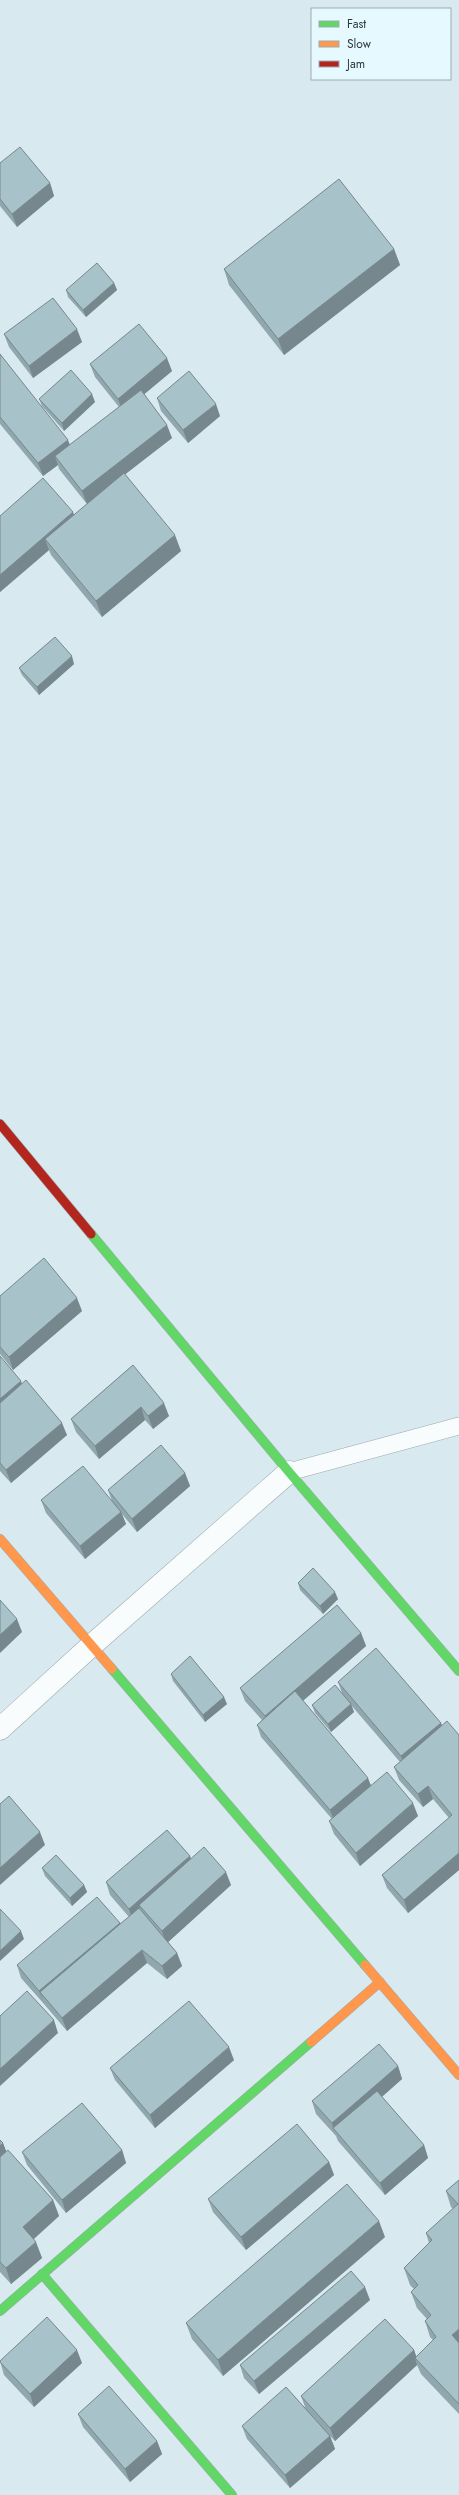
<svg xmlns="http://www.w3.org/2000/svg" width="459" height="2495" viewBox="0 0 459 2495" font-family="Jost,sans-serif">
<rect width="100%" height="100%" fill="#d8e9ef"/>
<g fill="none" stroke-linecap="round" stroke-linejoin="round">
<defs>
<polyline id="lane" points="289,1472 459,1426"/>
<polyline id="street" points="0,1729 92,1645 289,1472"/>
<g id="fast">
<polyline points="91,1234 289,1472 459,1671"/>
<polyline points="112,1669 365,1965"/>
<polyline points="42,2274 232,2495"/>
<polyline points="0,2311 311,2042"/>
</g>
<g id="slow">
<polyline points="0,1539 112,1669"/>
<polyline points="365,1965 459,2075"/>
<polyline points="311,2042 380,1982"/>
</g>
<polyline id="jam" points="0,1124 91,1234"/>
</defs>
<use href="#lane" stroke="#9ca9ae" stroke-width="18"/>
<use href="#street" stroke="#9ca9ae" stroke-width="23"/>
<use href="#fast" stroke="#9ca9ae" stroke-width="10"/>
<use href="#slow" stroke="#9ca9ae" stroke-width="10"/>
<use href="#jam" stroke="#9ca9ae" stroke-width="10"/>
<use href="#lane" stroke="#f9fcfd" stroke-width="17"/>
<use href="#street" stroke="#f9fcfd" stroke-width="22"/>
<use href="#fast" stroke="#63d668" stroke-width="9"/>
<use href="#slow" stroke="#ff974d" stroke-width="9"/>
<use href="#jam" stroke="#b3261e" stroke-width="9"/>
</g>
<g fill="#90a7ad">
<polygon points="0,163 50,183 54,196 17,227 0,206"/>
<polygon points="394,249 400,265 284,355 229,285 224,269"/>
<polygon points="114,283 117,290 86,317 68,297 66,290"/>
<polygon points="4,334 82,342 33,378 9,347"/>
<polygon points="0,354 70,445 119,407 95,377 90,364 172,371 144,394 172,438 125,474 181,551 102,617 51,555 49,550 0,592 0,516 74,515 94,498 87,504 59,469 58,465 43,476 0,424"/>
<polygon points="157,398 220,416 188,443 161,411"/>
<polygon points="39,399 95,402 64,431 42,406"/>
<polygon points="74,664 39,695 22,675 19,668"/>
<polygon points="0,1296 82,1311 13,1370 0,1354"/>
<polygon points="0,1356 22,1384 67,1435 11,1483 0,1471"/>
<polygon points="133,1365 169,1416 153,1429 145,1420 99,1459 76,1432 71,1419"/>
<polygon points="185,1473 190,1486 137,1532 122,1514 126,1524 85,1559 46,1513 41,1500 112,1501 108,1490"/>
<polygon points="298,1583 338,1599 323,1614 300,1590"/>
<polygon points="361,1633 366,1646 303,1701 371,1785 418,1816 360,1866 334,1834 329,1821 332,1819 261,1737 257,1725 262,1720 245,1701 240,1688"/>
<polygon points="171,1674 227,1704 205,1722 173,1681"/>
<polygon points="338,1682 441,1723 442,1726 459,1735 459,1870 408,1913 387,1888 382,1875 449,1818 433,1799 423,1807 399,1780 394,1767 400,1762 351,1705 354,1712 331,1732 315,1713 312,1705 342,1693"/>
<polygon points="190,1856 191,1859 231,1885 168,1942 177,1953 182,1966 167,1979 147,1963 67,2031 44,2004 21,1978 17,1965 120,1924 129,1917 110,1895 106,1882"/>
<polygon points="42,1868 84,1885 87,1892 72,1906 45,1876"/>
<polygon points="234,2060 155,2128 115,2080 110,2068"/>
<polygon points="398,2066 402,2079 382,2097 424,2145 428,2158 385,2195 338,2141 336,2136 316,2114 312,2101"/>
<polygon points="0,2140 3,2143 6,2152 53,2200 59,2216 34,2239 42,2258 11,2284 0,2272"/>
<polygon points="122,2150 126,2163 66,2213 27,2165 22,2152"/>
<polygon points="329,2162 334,2175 246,2250 213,2212 208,2199"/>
<polygon points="459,2180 459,2414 421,2374 417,2365 335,2441 330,2436 335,2449 290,2488 247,2439 242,2426 305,2407 301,2396 414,2350 416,2357 433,2340 430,2337 425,2321 427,2319 417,2308 411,2292 414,2289 410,2285 404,2268 429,2243 426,2233 453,2209 451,2207 446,2191"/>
<polygon points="385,2237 223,2376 192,2339 186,2323"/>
<polygon points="370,2300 259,2394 244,2378 240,2365"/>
<polygon points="0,2361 82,2363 34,2407 4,2375"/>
<polygon points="78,2414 157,2441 162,2454 130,2482 83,2427"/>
</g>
<g fill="#76888d">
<polygon points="50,183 54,196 17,227 12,214"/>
<polygon points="394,249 400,265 284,355 278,339"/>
<polygon points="114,283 117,290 86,317 83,310"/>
<polygon points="77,329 82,342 33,378 29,366"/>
<polygon points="167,358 172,371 123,412 118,399"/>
<polygon points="92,394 95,402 64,431 62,423"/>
<polygon points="216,404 220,416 188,443 183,430"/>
<polygon points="167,425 172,438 87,504 82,491"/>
<polygon points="68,440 73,453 55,456 58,465 43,476 38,463"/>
<polygon points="73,512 78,525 45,539 49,550 0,592 0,575"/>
<polygon points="175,535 181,551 102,617 96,601"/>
<polygon points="72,656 74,664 39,695 37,687"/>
<polygon points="77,1298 82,1311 13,1370 9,1357"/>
<polygon points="21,1381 26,1394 0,1416 0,1399"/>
<polygon points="164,1403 169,1416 153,1429 148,1416"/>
<polygon points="141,1407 145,1420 99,1459 95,1446"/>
<polygon points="62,1423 67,1435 11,1483 6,1470"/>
<polygon points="185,1473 190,1486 137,1532 132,1519"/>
<polygon points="121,1512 126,1524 85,1559 80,1546"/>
<polygon points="335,1592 338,1599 323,1614 320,1606"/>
<polygon points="17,1619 22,1632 0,1653 0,1635"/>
<polygon points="361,1633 366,1646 270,1729 265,1716"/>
<polygon points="224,1697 227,1704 205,1722 203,1715"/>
<polygon points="351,1704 354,1712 331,1732 328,1724"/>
<polygon points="441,1723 445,1736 406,1769 401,1756"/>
<polygon points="368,1778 373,1791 335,1823 330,1810"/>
<polygon points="428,1786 433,1799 423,1807 418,1794"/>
<polygon points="413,1803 418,1816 360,1866 356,1853"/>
<polygon points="40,1832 45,1845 0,1885 0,1868"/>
<polygon points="459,1853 459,1870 408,1913 404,1900"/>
<polygon points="190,1856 194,1869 139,1905 142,1914 133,1922 129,1909"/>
<polygon points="226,1872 231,1885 166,1944 162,1931"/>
<polygon points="84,1885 87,1892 72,1906 70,1898"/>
<polygon points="120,1923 124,1936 40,1992 44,2004 39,1991"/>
<polygon points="21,1931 24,1939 0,1961 0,1951"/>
<polygon points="142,1950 147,1963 67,2031 62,2018"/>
<polygon points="177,1953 182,1966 167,1979 162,1966"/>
<polygon points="54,2020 58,2033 0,2086 0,2069"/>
<polygon points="229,2047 234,2060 155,2128 150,2115"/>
<polygon points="398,2066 402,2079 339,2134 333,2128 332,2123"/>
<polygon points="3,2143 8,2156 0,2163 0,2146"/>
<polygon points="424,2145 428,2158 385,2195 380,2183"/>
<polygon points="122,2150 126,2163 66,2213 62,2200"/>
<polygon points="329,2162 334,2175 246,2250 241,2237"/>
<polygon points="53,2200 59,2216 29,2243 23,2227"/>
<polygon points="379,2221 385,2237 223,2376 218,2360"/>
<polygon points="36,2242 42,2258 11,2284 6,2268"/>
<polygon points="365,2287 370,2300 259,2394 254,2381"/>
<polygon points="459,2329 459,2351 452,2335"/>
<polygon points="77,2350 82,2363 34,2407 30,2394"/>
<polygon points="414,2350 418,2361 415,2358 417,2365 335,2441 330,2428"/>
<polygon points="330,2436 335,2449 290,2488 285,2475"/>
<polygon points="157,2441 162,2454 130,2482 125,2469"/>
</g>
<g fill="#a8c2c9" stroke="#76888d">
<polygon points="20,147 50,183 12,214 0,199 0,163"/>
<polygon points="339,179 394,249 278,339 224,269"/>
<polygon points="97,263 114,283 83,310 66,290"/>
<polygon points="53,298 77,329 29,366 4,334"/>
<polygon points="139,324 167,358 118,399 90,364"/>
<polygon points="0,354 68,440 38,463 0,417"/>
<polygon points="71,370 92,394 62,423 39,399"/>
<polygon points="189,371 216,404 183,430 157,398"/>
<polygon points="141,390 167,425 82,491 55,456"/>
<polygon points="124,473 175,535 96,601 45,539"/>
<polygon points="43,478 73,512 0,575 0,516"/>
<polygon points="55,637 72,656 37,687 19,668"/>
<polygon points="44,1258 77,1298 9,1357 0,1347 0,1296"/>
<polygon points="0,1356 21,1381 0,1399"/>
<polygon points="133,1365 164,1403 148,1416 141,1407 95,1446 71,1419"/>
<polygon points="26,1380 62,1423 6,1470 0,1463 0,1403"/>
<polygon points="161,1445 185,1473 132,1519 108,1490"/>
<polygon points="83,1466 121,1512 80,1546 41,1500"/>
<polygon points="313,1568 335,1592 320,1606 298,1583"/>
<polygon points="0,1600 17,1619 0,1635"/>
<polygon points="337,1605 361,1633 265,1716 240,1688"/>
<polygon points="376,1648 441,1723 401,1756 338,1682"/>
<polygon points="190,1656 224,1697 203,1715 171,1674"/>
<polygon points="335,1685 351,1704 328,1724 312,1705"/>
<polygon points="295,1691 368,1778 330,1810 257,1725"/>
<polygon points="447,1721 459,1735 459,1853 404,1900 382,1875 452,1815 428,1786 418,1794 394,1767"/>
<polygon points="387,1772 413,1803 356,1853 329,1821"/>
<polygon points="9,1796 40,1832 0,1868 0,1804"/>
<polygon points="167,1830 190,1856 129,1909 106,1882"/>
<polygon points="204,1847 226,1872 162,1931 139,1905"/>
<polygon points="56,1855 84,1885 70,1898 42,1868"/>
<polygon points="97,1897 120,1923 39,1991 17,1965"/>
<polygon points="139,1908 177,1953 162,1966 142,1950 62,2018 40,1992"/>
<polygon points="0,1909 21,1931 0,1951"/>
<polygon points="27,1991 54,2020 0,2069 0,2016"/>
<polygon points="189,2001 229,2047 150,2115 110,2068"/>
<polygon points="379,2044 398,2066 332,2123 312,2101"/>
<polygon points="377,2091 424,2145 380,2183 333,2128"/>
<polygon points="82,2103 122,2150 62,2200 22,2152"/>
<polygon points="297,2124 329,2162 241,2237 208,2199"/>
<polygon points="0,2140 3,2143 0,2146"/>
<polygon points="8,2150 53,2200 23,2227 36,2242 6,2268 0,2262 0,2157"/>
<polygon points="459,2180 459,2329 452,2335 459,2343 459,2404 415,2358 436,2337 425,2321 431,2315 411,2292 418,2285 404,2268 432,2240 426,2233 458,2204 446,2191"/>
<polygon points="347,2184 379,2221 218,2360 186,2323"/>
<polygon points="351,2271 365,2287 254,2381 240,2365"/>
<polygon points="47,2317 77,2350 30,2394 0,2362 0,2361"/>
<polygon points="385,2319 414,2350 330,2428 301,2396"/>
<polygon points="109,2386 157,2441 125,2469 78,2414"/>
<polygon points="286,2387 330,2436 285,2475 242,2426"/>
</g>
<rect x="311" y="8" width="140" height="72" fill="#e6f9ff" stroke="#9cacb1"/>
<rect x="319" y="21" width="20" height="6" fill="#63d668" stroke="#9cacb1"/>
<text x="347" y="28" font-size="12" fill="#2c383c">Fast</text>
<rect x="319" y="41" width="20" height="6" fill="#ff974d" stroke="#9cacb1"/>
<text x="347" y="48" font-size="12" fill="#2c383c">Slow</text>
<rect x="319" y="61" width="20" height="6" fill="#b3261e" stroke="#9cacb1"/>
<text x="347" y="68" font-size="12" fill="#2c383c">Jam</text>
</svg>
